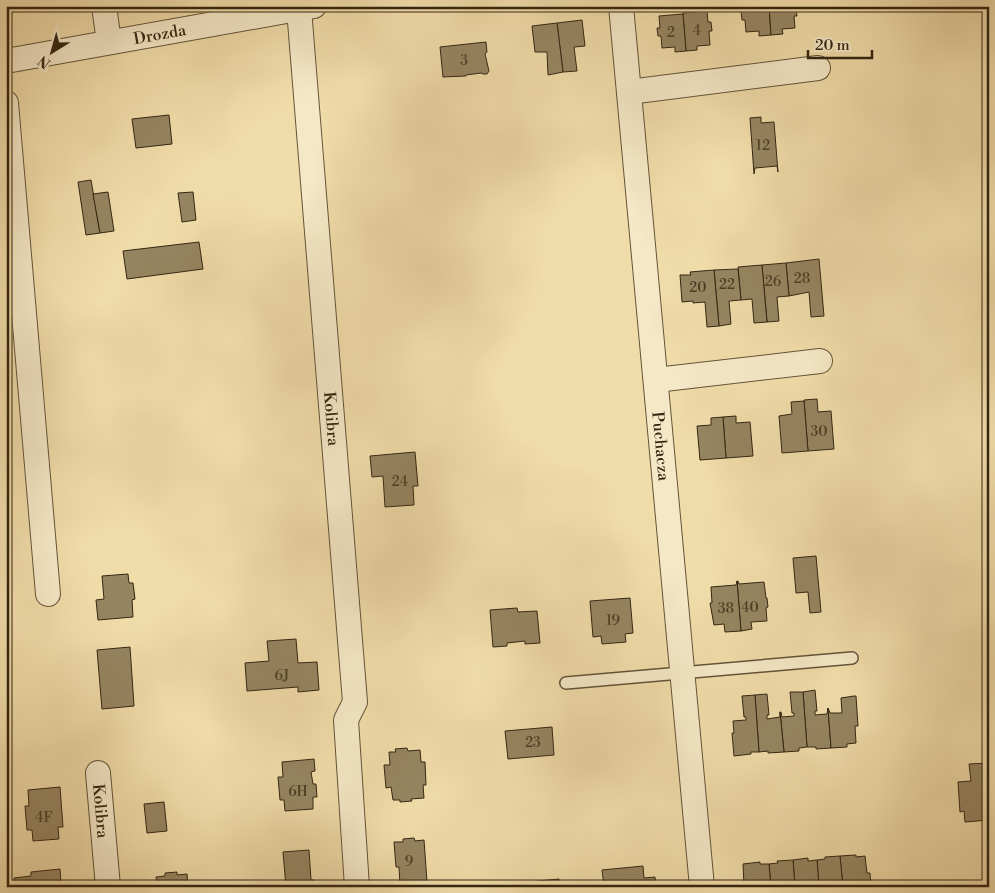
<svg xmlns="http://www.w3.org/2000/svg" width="995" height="893" viewBox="0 0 995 893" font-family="'Libre Bodoni',serif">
<rect width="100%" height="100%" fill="#f0dca9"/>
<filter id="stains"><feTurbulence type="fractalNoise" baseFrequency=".004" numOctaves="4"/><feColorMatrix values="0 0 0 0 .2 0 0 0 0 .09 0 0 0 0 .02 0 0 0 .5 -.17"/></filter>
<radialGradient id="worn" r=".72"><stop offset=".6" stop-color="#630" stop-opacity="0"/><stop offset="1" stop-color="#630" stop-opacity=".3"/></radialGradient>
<g fill="#968561" stroke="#342612">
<polygon points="744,6 769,6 771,35 759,36 759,31 746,32 745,20 742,20 741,11 744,11"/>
<polygon points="769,6 796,7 797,16 794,16 795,28 782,29 783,34 771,35"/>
<polygon points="707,11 708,22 711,22 712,31 709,31 710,45 697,46 697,50 686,51 683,13"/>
<polygon points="683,14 686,51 675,52 675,47 662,48 661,36 658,36 657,28 660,28 659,16"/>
<polygon points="582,20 585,46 574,47 577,71 563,72 557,23"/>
<polygon points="557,23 563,72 548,75 547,52 535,52 532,26"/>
<polygon points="486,42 487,52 485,54 489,71 487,74 483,74 481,73 466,75 466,76 443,77 440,47"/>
<polygon points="169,115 172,144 136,148 132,119"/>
<polygon points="761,117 761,123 774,122 778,172 777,166 755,168 754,174 750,118"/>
<polygon points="91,180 100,233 86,235 78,182"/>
<polygon points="108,192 114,231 100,233 93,194"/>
<polygon points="193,192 196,220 182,222 178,193"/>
<polygon points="199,242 203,269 127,279 123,251"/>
<polygon points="819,259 824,316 811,317 809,292 789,296 786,263"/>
<polygon points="786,263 789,296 777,297 779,321 767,322 762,265"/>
<polygon points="762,265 767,322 754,323 752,299 741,300 738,267"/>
<polygon points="738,269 741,300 729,301 731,324 719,326 714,270"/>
<polygon points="714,270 719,326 707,327 705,302 693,303 693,301 682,302 680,275 691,275 690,272"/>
<polygon points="817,399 818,412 831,411 834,449 808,451 804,400"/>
<polygon points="804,401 808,451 782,453 779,416 792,414 791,402"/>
<polygon points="736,416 736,423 750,422 753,456 726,458 723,417"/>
<polygon points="723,417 726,458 700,460 697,426 711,425 711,418"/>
<polygon points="415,452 418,486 413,486 414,505 385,507 383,476 372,477 370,456"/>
<polygon points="816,556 821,612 810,613 808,592 796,593 793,558"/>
<polygon points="128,574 129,583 133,583 135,599 132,600 133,617 98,620 96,600 104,599 102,576"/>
<polygon points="737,581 738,581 739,584 764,582 766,598 767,598 768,607 766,608 767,621 751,622 752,629 741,631"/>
<polygon points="737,581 741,631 725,632 724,624 714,625 710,603 712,603 711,587 736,585"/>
<polygon points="630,598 633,633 625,634 626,642 602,644 601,636 593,637 590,601"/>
<polygon points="517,608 518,612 537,611 540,643 525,644 525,641 507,643 507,646 493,647 490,610"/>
<polygon points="296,639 298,663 317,662 319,690 298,692 298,687 247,691 245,663 269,661 267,641"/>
<polygon points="130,647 134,706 102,709 97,650"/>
<polygon points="815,690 817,711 815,711 815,715 827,714 828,708 831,748 816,749 816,747 807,747 803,692"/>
<polygon points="790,692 803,692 807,747 799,748 799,751 784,752 780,712 781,712 782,717 794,716 794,713 792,713"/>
<polygon points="767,694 769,715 767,715 767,719 780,717 780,712 784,752 768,753 768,751 759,752 755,695"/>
<polygon points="755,695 759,752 751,752 751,754 734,756 732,733 734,733 733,721 746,720 746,717 744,717 742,696"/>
<polygon points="854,696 856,696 858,726 855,726 856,743 847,744 847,747 831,748 828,708 830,713 842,713 841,698"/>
<polygon points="552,727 554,755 508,759 505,731"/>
<polygon points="407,748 408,751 420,750 421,762 425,762 426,785 423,785 424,798 411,799 412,801 400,802 400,800 393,800 391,787 386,788 384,765 390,765 389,752 396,752 395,749"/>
<polygon points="314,759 315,771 311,772 313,784 316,784 317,797 313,797 313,809 285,811 284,800 280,800 278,777 283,777 282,762"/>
<polygon points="989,763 989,820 965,822 964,811 960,812 958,782 971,781 969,764"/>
<polygon points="60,787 63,827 58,827 59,839 33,841 32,830 27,830 25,806 29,806 28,790"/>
<polygon points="164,802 167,831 147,833 144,804"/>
<polygon points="414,838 415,841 424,840 427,882 400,885 399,867 396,867 394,842 403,842 403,839"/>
<polygon points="309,850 311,880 314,880 315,887 286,887 283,852"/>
<polygon points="856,855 856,857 865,856 867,873 870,873 871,887 843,887 840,856"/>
<polygon points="840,856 843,887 819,887 817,860 825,859 825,857"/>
<polygon points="808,858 808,861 817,860 819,887 795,887 793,860"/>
<polygon points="793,860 795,887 771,887 769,864 778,863 777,861"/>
<polygon points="760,862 760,864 769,864 771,887 744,886 743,864"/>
<polygon points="643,866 644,878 655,877 656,887 604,887 602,870"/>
<polygon points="60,869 61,883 47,885 47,887 15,887 14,878 31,876 31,872"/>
<polygon points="177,872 177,875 187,874 188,887 157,887 156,877 165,876 165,873"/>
<polygon points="559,879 559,887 527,887 527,882"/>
</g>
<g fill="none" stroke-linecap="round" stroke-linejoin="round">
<defs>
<polyline id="service" points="566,683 852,658"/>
<g id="minor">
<polyline points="104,6 109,42"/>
<path id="s1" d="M621 6 702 887"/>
<path id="s2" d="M299 9 355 702 346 720 357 887"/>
<path id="s3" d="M6 61 314 6"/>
<polyline points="629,92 818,68"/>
<polyline points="6,103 48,594"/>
<polyline points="656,380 820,361"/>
<path id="s4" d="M98 773 108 887"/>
</g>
</defs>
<use href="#service" stroke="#635438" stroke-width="14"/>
<use href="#minor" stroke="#635438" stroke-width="26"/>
<use href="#service" stroke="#f5e8c7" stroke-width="11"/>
<use href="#minor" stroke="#f5e8c7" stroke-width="24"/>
</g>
<g text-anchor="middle" stroke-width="5" stroke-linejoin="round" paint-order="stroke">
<g font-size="14" fill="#4c3e26">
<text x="697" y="35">4</text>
<text x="671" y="37">2</text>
<text x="464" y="65">3</text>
<text x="763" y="150">12</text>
<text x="802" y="283">28</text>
<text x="773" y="286">26</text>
<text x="727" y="289">22</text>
<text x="698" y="292">20</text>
<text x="819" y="436">30</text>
<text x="400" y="486">24</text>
<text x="750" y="612">40</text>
<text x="726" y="613">38</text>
<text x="613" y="625">19</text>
<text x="282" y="680">6J</text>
<text x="533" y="747">23</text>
<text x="298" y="796">6H</text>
<text x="44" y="822">4F</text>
<text x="409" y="866">9</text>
</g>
<g font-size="16" fill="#342612" stroke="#f5e8c7">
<text dy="6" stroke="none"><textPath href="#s3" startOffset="156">Drozda</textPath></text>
<text dy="6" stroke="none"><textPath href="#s2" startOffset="411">Kolibra</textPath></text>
<text dy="6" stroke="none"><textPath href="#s1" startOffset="442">Puchacza</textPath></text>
<text dy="6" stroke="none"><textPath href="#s4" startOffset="38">Kolibra</textPath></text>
</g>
</g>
<rect width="995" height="893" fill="none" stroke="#f0dca9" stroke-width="25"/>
<rect x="8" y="8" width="980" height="878" fill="none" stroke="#342612" stroke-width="2.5"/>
<rect x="12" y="12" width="970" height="868" fill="none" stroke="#342612"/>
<g transform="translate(52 52) rotate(217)" stroke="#f5e8c7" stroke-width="4" paint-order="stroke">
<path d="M0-4L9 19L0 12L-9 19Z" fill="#342612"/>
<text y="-8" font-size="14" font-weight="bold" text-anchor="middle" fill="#342612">N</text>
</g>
<path d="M808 50v8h64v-8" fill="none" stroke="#342612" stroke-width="2.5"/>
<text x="815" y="50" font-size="15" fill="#342612" stroke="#f5e8c7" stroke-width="4" paint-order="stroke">20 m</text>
<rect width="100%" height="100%" filter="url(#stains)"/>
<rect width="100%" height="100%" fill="url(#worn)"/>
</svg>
